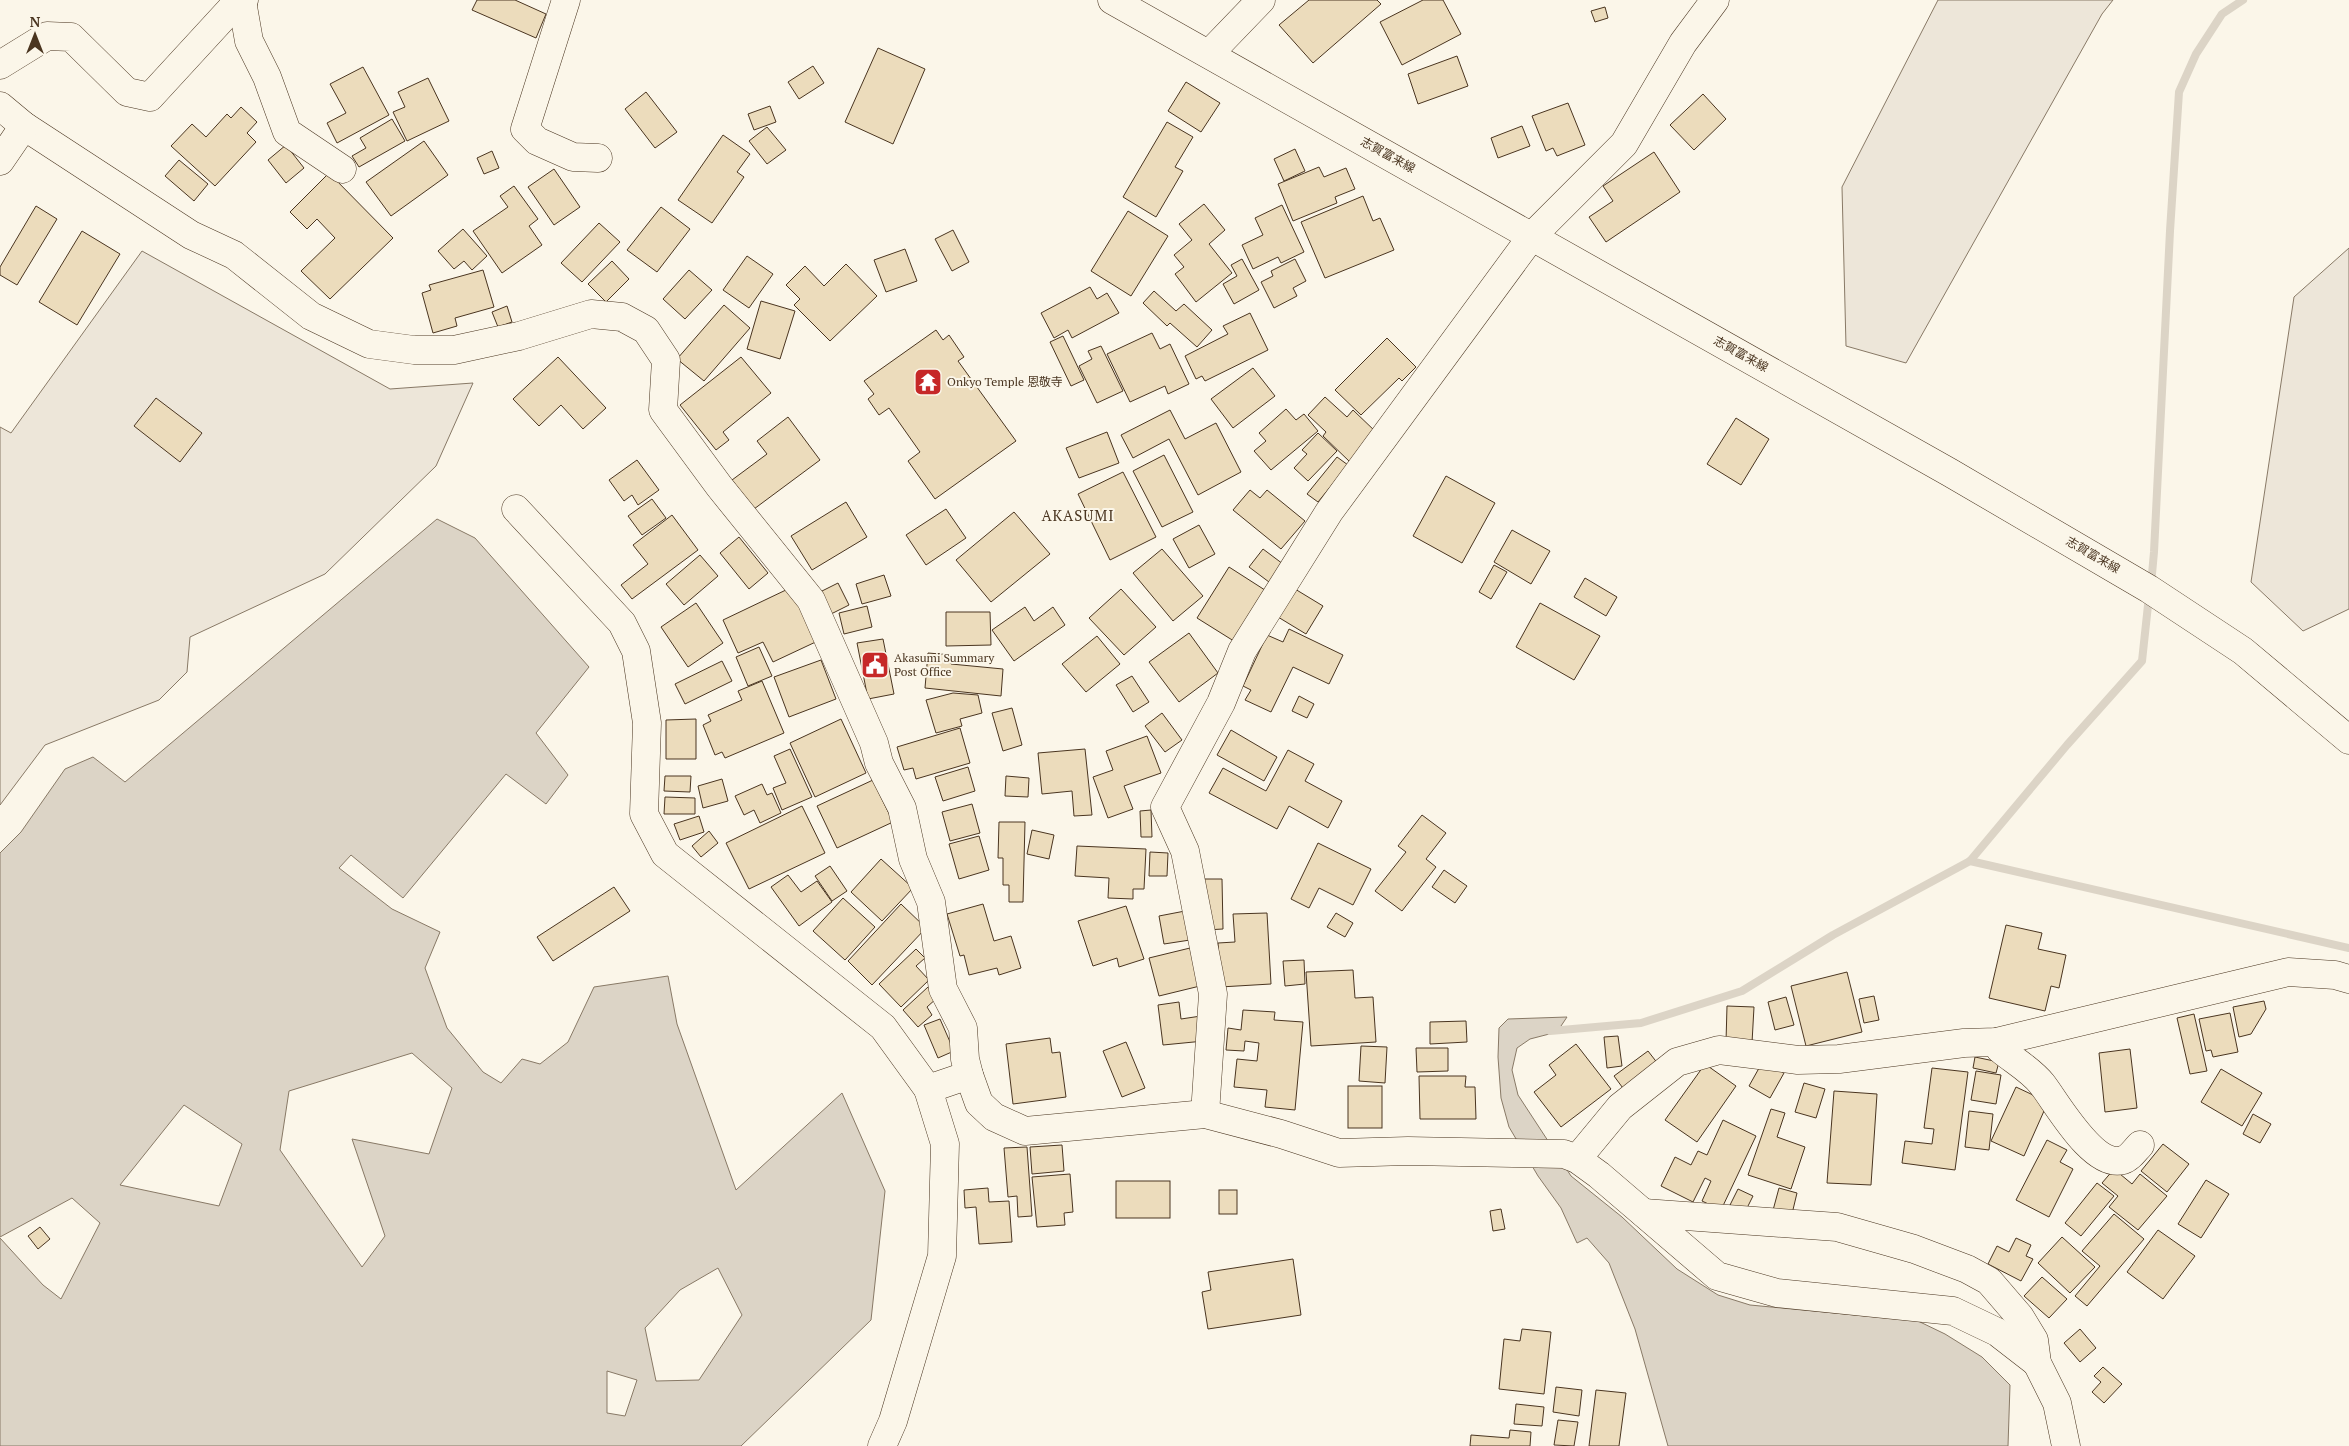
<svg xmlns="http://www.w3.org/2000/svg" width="2349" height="1446" viewBox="0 0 2349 1446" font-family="'PT Serif','Noto Sans JP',serif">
<rect width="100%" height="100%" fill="#fbf6e9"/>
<g fill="#ede6d9" stroke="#887966">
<polygon points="1938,0 2113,0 2102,14 1906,363 1846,346 1842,187"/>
<polygon points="2349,248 2349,609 2303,631 2251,582 2294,297"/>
<polygon points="142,251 390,389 473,383 436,466 325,574 190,637 187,672 159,700 45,745 0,805 0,427 11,433"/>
</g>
<g fill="#dcd4c6" stroke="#887966" fill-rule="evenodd">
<path d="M437 519 475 538 589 667 536 733 568 775 546 804 506 774 403 898 351 855 339 868 392 909 440 932 425 968 447 1028 483 1072 501 1083 522 1059 540 1064 568 1042 594 987 668 976 677 1024 736 1190 842 1093 885 1191 871 1320 741 1446H0V1238L43 1285 61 1299 100 1223 72 1198 0 1237V853L21 832 65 769 93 757 125 782ZM412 1053 452 1088 429 1154 352 1139 385 1236 362 1267 280 1150 289 1091ZM184 1105 242 1144 219 1206 120 1185ZM718 1268 742 1315 699 1380 656 1381 645 1328 680 1290ZM607 1371 637 1380 625 1416 607 1413Z"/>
<polygon points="1567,1017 1557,1032 1530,1039 1517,1048 1512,1070 1518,1095 1571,1176 1622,1217 1677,1269 1718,1295 1750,1305 1918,1321 1945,1334 1982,1357 2010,1385 2008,1446 1668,1446 1635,1329 1609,1263 1587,1238 1577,1243 1561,1208 1538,1176 1509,1127 1501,1098 1498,1057 1499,1028 1508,1019"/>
</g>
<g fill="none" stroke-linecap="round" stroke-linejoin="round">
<g stroke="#dcd4c6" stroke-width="8">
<polyline points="2151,585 2154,552 2170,231 2179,92 2196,54 2222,14 2243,0"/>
<polyline points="1970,861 2349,948"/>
<polyline points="1550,1031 1641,1023 1742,991 1833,935 1970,861 2067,745 2142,661 2149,596"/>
</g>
</g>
<g fill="#ecdcbc" stroke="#4a3520">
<polygon points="477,0 515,0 546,14 536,38 472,10"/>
<polygon points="1309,0 1377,0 1381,4 1313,63 1279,25"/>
<polygon points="1423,0 1443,0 1461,34 1402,65 1380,22"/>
<polygon points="1605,7 1608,18 1595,22 1591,11"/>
<polygon points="878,48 925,69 893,144 845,122"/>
<polygon points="1457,56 1468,86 1418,104 1408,74"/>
<polygon points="813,66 824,83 799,99 788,82"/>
<polygon points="363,67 389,115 337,143 327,123 346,113 330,84"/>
<polygon points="428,78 449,121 407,141 393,112 405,107 398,92"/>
<polygon points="1186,82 1220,103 1201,132 1168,111"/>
<polygon points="646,92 677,132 655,148 625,109"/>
<polygon points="1703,94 1726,119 1694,150 1670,125"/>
<polygon points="1568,103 1585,145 1557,156 1553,148 1546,151 1532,116"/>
<polygon points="770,106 776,122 754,130 748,114"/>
<polygon points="241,107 257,122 247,133 256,142 215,186 171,146 192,124 206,137 227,114 231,118"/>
<polygon points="392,119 405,141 359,167 352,156 366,148 360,138"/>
<polygon points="1167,122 1193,137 1175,167 1183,171 1156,217 1123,197"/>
<polygon points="1522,126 1530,146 1498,158 1491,138"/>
<polygon points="767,127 786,150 767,164 749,141"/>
<polygon points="723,135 750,154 737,172 744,177 712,223 678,200"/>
<polygon points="424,141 448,175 391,216 366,182"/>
<polygon points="286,145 304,168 286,183 268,160"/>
<polygon points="1295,149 1305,171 1284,181 1274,159"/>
<polygon points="492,151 499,168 484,174 477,158"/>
<polygon points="1654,152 1680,192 1606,242 1589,217 1613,201 1603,186"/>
<polygon points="179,160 208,184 194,201 165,176"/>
<polygon points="1319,167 1324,177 1346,168 1355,189 1335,197 1337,203 1293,221 1278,184"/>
<polygon points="554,169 580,207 554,225 528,187"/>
<polygon points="329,173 393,238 330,299 301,271 335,238 317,219 307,229 290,212"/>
<polygon points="514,186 538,219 529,226 542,245 502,273 473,231 508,207 500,196"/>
<polygon points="1363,196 1373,221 1380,218 1394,250 1325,278 1301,222"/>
<polygon points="1204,204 1225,230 1209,244 1232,273 1196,302 1175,274 1184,267 1174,255 1192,240 1179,224"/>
<polygon points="1282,205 1304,252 1281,263 1278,257 1253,269 1242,245 1263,235 1255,218"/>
<polygon points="36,206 57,219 17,285 0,275 0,267"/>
<polygon points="661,207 690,229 657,272 627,250"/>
<polygon points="1128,211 1168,236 1131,296 1091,271"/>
<polygon points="599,223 620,242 582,282 561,263"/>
<polygon points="463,229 487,256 472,270 464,261 454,269 438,251"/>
<polygon points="953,230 969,262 952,271 935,239"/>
<polygon points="82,231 120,254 77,325 39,302"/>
<polygon points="905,249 917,281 886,292 874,260"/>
<polygon points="747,256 773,274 749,308 723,290"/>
<polygon points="1242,259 1259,290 1234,304 1223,284 1237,276 1231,265"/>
<polygon points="1295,259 1306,281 1293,288 1297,296 1274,308 1261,282 1273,276 1271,271"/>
<polygon points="612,261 629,279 606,302 588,284"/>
<polygon points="846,264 877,296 830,341 794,305 800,299 786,285 805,266 824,286"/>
<polygon points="483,270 494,307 455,318 457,326 433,333 422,293 431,290 429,285"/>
<polygon points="689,270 712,290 685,319 663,299"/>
<polygon points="1090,287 1097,299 1107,293 1119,313 1072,338 1068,330 1054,338 1041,313"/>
<polygon points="1154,291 1176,311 1184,304 1212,330 1197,347 1170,323 1167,326 1143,303"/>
<polygon points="761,301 795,311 780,359 747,349"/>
<polygon points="724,305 750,328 704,381 677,359"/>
<polygon points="507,306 512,322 498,327 492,312"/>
<polygon points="1250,313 1268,350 1205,381 1202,376 1196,379 1185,356 1228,334 1223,326"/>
<polygon points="936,330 943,340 949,335 964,357 958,361 1016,441 935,499 908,461 920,452 889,408 879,415 868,399 874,394 864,381"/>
<polygon points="1152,333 1160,349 1170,344 1189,384 1168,394 1165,386 1130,402 1107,354"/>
<polygon points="1063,336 1084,380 1071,386 1050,342"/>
<polygon points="1387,338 1416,367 1402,381 1399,378 1361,415 1335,390"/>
<polygon points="1101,346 1123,391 1097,403 1079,366 1092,359 1088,351"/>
<polygon points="558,357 606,408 583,429 561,405 539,426 513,399"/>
<polygon points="741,357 771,393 723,432 729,440 716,450 680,405"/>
<polygon points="1253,368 1275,396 1233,428 1211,399"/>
<polygon points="1325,397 1347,417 1353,410 1377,433 1350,462 1323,436 1326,432 1308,415"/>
<polygon points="156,398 202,433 180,462 134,426"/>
<polygon points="1286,409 1296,420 1304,414 1318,431 1271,470 1254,451 1266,441 1259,433"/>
<polygon points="1170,410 1185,439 1216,423 1241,472 1198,495 1169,439 1133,458 1121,435"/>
<polygon points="788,417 820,460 754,509 732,480 767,454 757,441"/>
<polygon points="1736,418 1769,439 1741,485 1707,464"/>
<polygon points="1107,432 1119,463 1079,478 1066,448"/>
<polygon points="1318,433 1337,451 1308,481 1294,468 1307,454 1302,450"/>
<polygon points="1164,455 1193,512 1162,527 1133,471"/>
<polygon points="1337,457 1348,465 1318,502 1307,494"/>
<polygon points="637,460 659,490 638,505 632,495 624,501 609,480"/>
<polygon points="1123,472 1156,537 1110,560 1078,494"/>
<polygon points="1446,476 1495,503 1462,563 1413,536"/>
<polygon points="1250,490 1260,498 1267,490 1305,521 1281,549 1233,510"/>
<polygon points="652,499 666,518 642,535 628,516"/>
<polygon points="846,502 867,537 812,570 791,536"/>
<polygon points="946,509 966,538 926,565 906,535"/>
<polygon points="1014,512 1050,554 991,602 956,560"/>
<polygon points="672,515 698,550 632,599 621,585 648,564 633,545"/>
<polygon points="1199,525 1215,554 1189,568 1173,539"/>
<polygon points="1512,530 1550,551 1531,584 1494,562"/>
<polygon points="739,537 768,573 749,589 720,553"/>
<polygon points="1162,549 1203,596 1173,621 1133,573"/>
<polygon points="1263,549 1287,567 1273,585 1249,567"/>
<polygon points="700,555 718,576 684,605 666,584"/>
<polygon points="1494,565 1507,572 1491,599 1479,592"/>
<polygon points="1229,567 1268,592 1237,643 1197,618"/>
<polygon points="884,575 891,596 862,604 856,584"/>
<polygon points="1585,578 1617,597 1606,616 1574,597"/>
<polygon points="838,583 849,605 831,614 820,592"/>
<polygon points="788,589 822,639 773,662 763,642 738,653 723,620"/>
<polygon points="1121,589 1156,627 1124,655 1089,618"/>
<polygon points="1295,589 1323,606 1306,634 1278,617"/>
<polygon points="696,603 723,643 688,667 661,627"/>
<polygon points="1540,603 1600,636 1574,680 1516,647"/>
<polygon points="867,606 872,627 844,634 839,613"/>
<polygon points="1025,607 1034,621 1053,607 1065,625 1014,661 992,630"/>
<polygon points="946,612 990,612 991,645 946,646"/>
<polygon points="1289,629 1343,655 1329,684 1293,667 1271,712 1245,700 1251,690 1243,686 1267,635 1283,642"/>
<polygon points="1189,633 1218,673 1179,702 1149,662"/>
<polygon points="1097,636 1120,664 1086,692 1062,664"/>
<polygon points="883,639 894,694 868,699 857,643"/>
<polygon points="759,647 772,676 748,686 736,657"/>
<polygon points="928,653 952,655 951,664 1003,669 1001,696 925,688"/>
<polygon points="821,660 836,699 789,717 774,677"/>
<polygon points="722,661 732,681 685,704 675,684"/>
<polygon points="1132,676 1149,702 1133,712 1116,685"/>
<polygon points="762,681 784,733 725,758 722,752 715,755 703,725 711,721 708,715 742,700 738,691"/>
<polygon points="953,693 978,695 982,713 960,719 962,726 936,733 926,700"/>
<polygon points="1299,696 1314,704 1307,718 1292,711"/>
<polygon points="1012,708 1022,745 1003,751 992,713"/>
<polygon points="1162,713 1182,740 1165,752 1145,726"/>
<polygon points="696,719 696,759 666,759 666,720"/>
<polygon points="841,719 866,773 815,797 790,743"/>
<polygon points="960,728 970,763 916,779 913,768 904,770 897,747"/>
<polygon points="1231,730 1277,757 1264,781 1217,755"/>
<polygon points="1147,736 1161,773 1124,786 1133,809 1108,818 1093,777 1113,770 1106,751"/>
<polygon points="790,749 812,797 782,810 773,788 786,783 774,756"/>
<polygon points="1085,749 1092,815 1074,816 1072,791 1042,794 1038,753"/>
<polygon points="1288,750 1314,764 1305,781 1342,801 1328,828 1289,806 1277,829 1209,793 1223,768 1266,791"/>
<polygon points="968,767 975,791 943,801 935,777"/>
<polygon points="665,776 691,776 690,792 664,791"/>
<polygon points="1006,776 1029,778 1028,797 1005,796"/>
<polygon points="722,779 728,801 703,808 698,786"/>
<polygon points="873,780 893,822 837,848 817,806"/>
<polygon points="762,784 767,795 772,793 781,813 760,823 754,810 744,815 735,796"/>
<polygon points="665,797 695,798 695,814 664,814"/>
<polygon points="972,804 980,833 950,841 942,812"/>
<polygon points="802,806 825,853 749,889 726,843"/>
<polygon points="1151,810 1152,837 1141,837 1140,811"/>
<polygon points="1422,815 1446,833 1426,859 1436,867 1402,911 1375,891 1406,852 1398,846"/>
<polygon points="699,816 704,832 680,840 674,824"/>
<polygon points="999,822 1025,822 1023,902 1009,902 1009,885 1003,885 1003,858 998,858"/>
<polygon points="1032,830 1054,835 1049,859 1027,854"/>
<polygon points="709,831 718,843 701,857 692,846"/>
<polygon points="979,836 989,870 959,879 949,844"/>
<polygon points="1318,843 1371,869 1353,905 1319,888 1309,908 1291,899"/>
<polygon points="1077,846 1146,849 1144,889 1133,889 1133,899 1108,898 1109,878 1075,876"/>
<polygon points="1150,852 1168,853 1167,876 1149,876"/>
<polygon points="881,859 913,888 882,921 851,892"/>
<polygon points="830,866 847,891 832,901 815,876"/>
<polygon points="1444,870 1467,886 1455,903 1432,887"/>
<polygon points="788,875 801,892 817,881 832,902 799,926 771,887"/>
<polygon points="1204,879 1222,879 1223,929 1205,930"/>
<polygon points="614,887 630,911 553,961 537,937"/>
<polygon points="843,898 875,927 845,960 813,931"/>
<polygon points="901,904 926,928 872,985 848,961"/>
<polygon points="983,904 994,941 1011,936 1021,968 999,975 997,968 969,975 964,955 960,956 947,914"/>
<polygon points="1126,906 1144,959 1119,967 1117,958 1093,966 1078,921"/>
<polygon points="1185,911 1190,940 1164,944 1159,916"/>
<polygon points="1267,913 1271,984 1220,987 1218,943 1235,942 1233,914"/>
<polygon points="1336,913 1353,923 1345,937 1327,927"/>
<polygon points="2006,925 2042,933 2038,949 2066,955 2059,988 2051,986 2045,1011 1989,998"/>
<polygon points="1190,948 1200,986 1159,996 1149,958"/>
<polygon points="916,949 925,958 916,966 929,980 901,1007 879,984"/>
<polygon points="1304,960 1305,984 1285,986 1283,961"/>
<polygon points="1353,970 1355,998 1373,997 1376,1042 1311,1046 1306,972"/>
<polygon points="1847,972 1862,1032 1806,1046 1791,986"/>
<polygon points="928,987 937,998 927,1007 932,1015 918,1027 903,1010"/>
<polygon points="1874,996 1879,1020 1864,1023 1859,999"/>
<polygon points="1786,997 1794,1025 1775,1030 1768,1002"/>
<polygon points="2264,1001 2266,1009 2251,1034 2239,1037 2233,1007"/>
<polygon points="1179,1002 1181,1019 1201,1016 1204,1041 1163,1045 1158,1005"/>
<polygon points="1727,1006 1754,1007 1752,1043 1726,1042"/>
<polygon points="1243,1010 1275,1012 1274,1020 1303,1022 1295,1110 1265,1107 1267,1090 1234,1087 1237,1059 1257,1061 1259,1043 1245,1041 1244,1051 1226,1050 1228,1028 1241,1030"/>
<polygon points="2230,1013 2238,1052 2213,1057 2211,1050 2206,1051 2199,1019"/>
<polygon points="2194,1014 2207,1071 2190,1074 2177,1018"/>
<polygon points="940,1019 954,1051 938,1058 924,1025"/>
<polygon points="1466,1021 1467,1042 1430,1044 1430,1022"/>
<polygon points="1618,1036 1622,1066 1607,1068 1604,1037"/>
<polygon points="1050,1038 1052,1053 1060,1052 1066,1097 1013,1104 1006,1044"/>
<polygon points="1126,1042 1145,1088 1122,1097 1103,1051"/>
<polygon points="1576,1044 1611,1089 1561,1127 1534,1092 1556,1075 1549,1065"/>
<polygon points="1361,1046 1387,1047 1385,1083 1359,1081"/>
<polygon points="1416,1048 1448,1048 1448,1071 1417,1072"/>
<polygon points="2130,1049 2137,1108 2105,1112 2099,1053"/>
<polygon points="1648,1051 1662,1069 1628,1095 1614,1076"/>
<polygon points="1975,1057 1999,1062 1996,1073 1973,1068"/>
<polygon points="1763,1061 1784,1073 1770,1098 1749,1086"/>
<polygon points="1705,1064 1736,1086 1697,1142 1665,1120"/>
<polygon points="1932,1068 1968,1072 1955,1170 1902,1163 1905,1141 1932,1144 1934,1129 1924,1128"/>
<polygon points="2221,1069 2262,1093 2242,1126 2201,1102"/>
<polygon points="1976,1071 2001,1075 1996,1104 1971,1100"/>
<polygon points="1419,1076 1466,1076 1465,1087 1475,1087 1476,1119 1420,1119"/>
<polygon points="1804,1083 1825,1089 1816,1118 1795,1112"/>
<rect x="1348" y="1086" width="34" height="42"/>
<polygon points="2016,1087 2048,1102 2024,1156 1991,1141"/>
<polygon points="1834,1091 1877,1094 1871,1185 1827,1183"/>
<polygon points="1771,1109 1785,1113 1777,1137 1805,1147 1791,1189 1748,1175"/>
<polygon points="1969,1111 1993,1114 1989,1150 1965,1147"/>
<polygon points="2253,1114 2271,1124 2260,1143 2243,1134"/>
<polygon points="1723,1120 1756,1136 1721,1210 1702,1201 1711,1181 1705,1178 1693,1202 1661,1186 1675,1157 1691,1165 1698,1151 1707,1155"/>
<polygon points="2047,1140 2067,1150 2060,1162 2073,1169 2049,1217 2016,1200"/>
<polygon points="2163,1144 2189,1164 2167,1192 2141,1171"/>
<polygon points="1062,1145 1064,1171 1032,1174 1030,1147"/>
<polygon points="1027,1147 1032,1216 1018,1217 1017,1196 1008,1197 1004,1148"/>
<polygon points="2114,1169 2132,1184 2140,1174 2167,1196 2138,1230 2109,1207 2118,1196 2102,1183"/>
<polygon points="1070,1174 1073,1212 1064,1213 1065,1225 1037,1227 1032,1177"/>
<polygon points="2206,1180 2229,1194 2201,1238 2178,1224"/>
<rect x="1116" y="1181" width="54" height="37"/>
<polygon points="2097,1183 2114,1196 2081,1236 2065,1223"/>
<polygon points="988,1188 989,1202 1009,1201 1012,1242 979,1244 976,1207 965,1208 964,1190"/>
<polygon points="1779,1188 1797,1193 1791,1218 1772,1214"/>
<polygon points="1738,1189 1753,1196 1745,1212 1730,1205"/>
<rect x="1219" y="1190" width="18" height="24"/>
<polygon points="1501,1209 1505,1229 1493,1231 1490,1211"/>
<polygon points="2114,1214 2144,1239 2087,1306 2075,1296 2100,1266 2082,1251"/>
<polygon points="40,1227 50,1239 38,1249 28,1236"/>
<polygon points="2158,1230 2195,1256 2163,1299 2127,1272"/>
<polygon points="2062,1237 2095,1267 2070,1293 2038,1263"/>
<polygon points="2016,1238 2031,1245 2026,1256 2033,1259 2021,1281 1988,1264 1997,1246 2009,1252"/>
<polygon points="1293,1259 1301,1315 1208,1329 1202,1292 1211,1290 1208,1272"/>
<polygon points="2042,1277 2067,1299 2049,1318 2024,1296"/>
<polygon points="1522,1329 1551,1332 1544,1394 1499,1389 1504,1339 1520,1341"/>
<polygon points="2080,1329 2096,1348 2080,1362 2064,1343"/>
<polygon points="2103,1367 2122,1384 2104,1403 2092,1392 2101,1382 2094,1376"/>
<polygon points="1556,1387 1582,1390 1579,1416 1553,1412"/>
<polygon points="1596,1390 1626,1393 1619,1446 1589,1446"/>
<polygon points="1516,1404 1544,1407 1542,1426 1514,1424"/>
<polygon points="1558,1420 1578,1422 1574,1446 1554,1445"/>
<polygon points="1510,1430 1531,1432 1530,1446 1470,1446 1471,1435 1509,1438"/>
</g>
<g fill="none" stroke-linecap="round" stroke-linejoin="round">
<defs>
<g id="minor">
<polyline points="566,0 525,129 537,141 573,157 598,158"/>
<polyline points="242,1 249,41 267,77 287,132 342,169"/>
<polyline points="1209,54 1261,0"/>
<polyline points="0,65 47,36 71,37 127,92 150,97 230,10 244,0"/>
<polyline points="0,106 24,126 191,235 234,255 311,316 369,344 414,350 454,350 519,336 591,314 622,317 646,330 666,360 663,410 719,486 811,600 874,743 879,763 902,808 913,859 931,902 943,989 963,1028 965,1059 969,1075 979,1103 994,1117 1025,1131 1205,1114 1281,1134 1339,1153 1408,1151 1564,1154 1577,1159 1599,1175 1717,1276 1777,1293 1953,1311 1997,1332 2037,1363"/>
<polyline points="0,161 24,126"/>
<polyline points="516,509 622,623 636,651 647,723 644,814 665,854 883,1027 928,1089 969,1075"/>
<path d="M1996 1042 2000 1049C2013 1060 2031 1070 2042 1084 2057 1103 2093 1169 2123 1160 2130 1158 2135 1150 2140 1145"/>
<polyline points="1205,1114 1213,994 1185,851 1165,807 1221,703 1242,651 1329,512 1532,236 1624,144 1683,43 1715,0"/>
<polyline points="1577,1159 1620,1107 1677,1062 1719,1050 1798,1060 1839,1059 1964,1043 1996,1042 2288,972 2335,975 2349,979"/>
<polyline points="1644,1213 1837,1227 1914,1249 1967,1269 1989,1281 2020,1317 2034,1340 2037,1363 2057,1403 2066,1446"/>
<polyline points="882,1446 893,1421 942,1256 945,1144 928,1089"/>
</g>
<polyline id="major" points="1112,0 1949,472 2149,589 2243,651 2349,740"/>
</defs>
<use href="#minor" stroke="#4a3520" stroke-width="29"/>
<use href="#major" stroke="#4a3520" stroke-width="29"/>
<use href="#minor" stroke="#fbf6e9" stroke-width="28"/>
<use href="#major" stroke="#fbf6e9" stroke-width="28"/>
</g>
<defs>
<symbol id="temple-square" viewBox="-11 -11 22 22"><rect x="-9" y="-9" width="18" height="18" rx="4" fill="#c62828" stroke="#fbf6e9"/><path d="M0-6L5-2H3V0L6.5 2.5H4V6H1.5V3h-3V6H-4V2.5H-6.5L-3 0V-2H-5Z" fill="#fff"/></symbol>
<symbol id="civic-square" viewBox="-11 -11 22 22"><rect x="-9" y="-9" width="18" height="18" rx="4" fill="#c62828" stroke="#fbf6e9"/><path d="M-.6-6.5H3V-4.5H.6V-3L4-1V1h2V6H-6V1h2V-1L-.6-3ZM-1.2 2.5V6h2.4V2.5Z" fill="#fff"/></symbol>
</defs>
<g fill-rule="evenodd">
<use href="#temple-square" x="912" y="366" width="32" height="32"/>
<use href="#civic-square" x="859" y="649" width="32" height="32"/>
</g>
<g text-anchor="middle" stroke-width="4" stroke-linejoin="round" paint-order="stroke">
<g font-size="12" fill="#4a3520" stroke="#fbf6e9">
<text transform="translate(1388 155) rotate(29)" y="4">志賀富来線</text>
<text transform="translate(1741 354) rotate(29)" y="4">志賀富来線</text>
<text transform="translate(2093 555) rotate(30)" y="4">志賀富来線</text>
</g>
<g font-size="12" fill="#4a3520" stroke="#fbf6e9" text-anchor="start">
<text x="947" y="386">Onkyo Temple 恩敬寺</text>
<text x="894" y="662">Akasumi Summary<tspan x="894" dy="14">Post Office</tspan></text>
</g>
<g font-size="15" letter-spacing="1" fill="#4a3520" stroke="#fbf6e9">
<text x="1078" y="521">AKASUMI</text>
</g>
</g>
<g transform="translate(35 35)" stroke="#fbf6e9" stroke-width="4" paint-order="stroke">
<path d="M0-4L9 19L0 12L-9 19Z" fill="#4a3520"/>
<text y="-8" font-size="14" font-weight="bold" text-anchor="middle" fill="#4a3520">N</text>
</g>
</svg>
